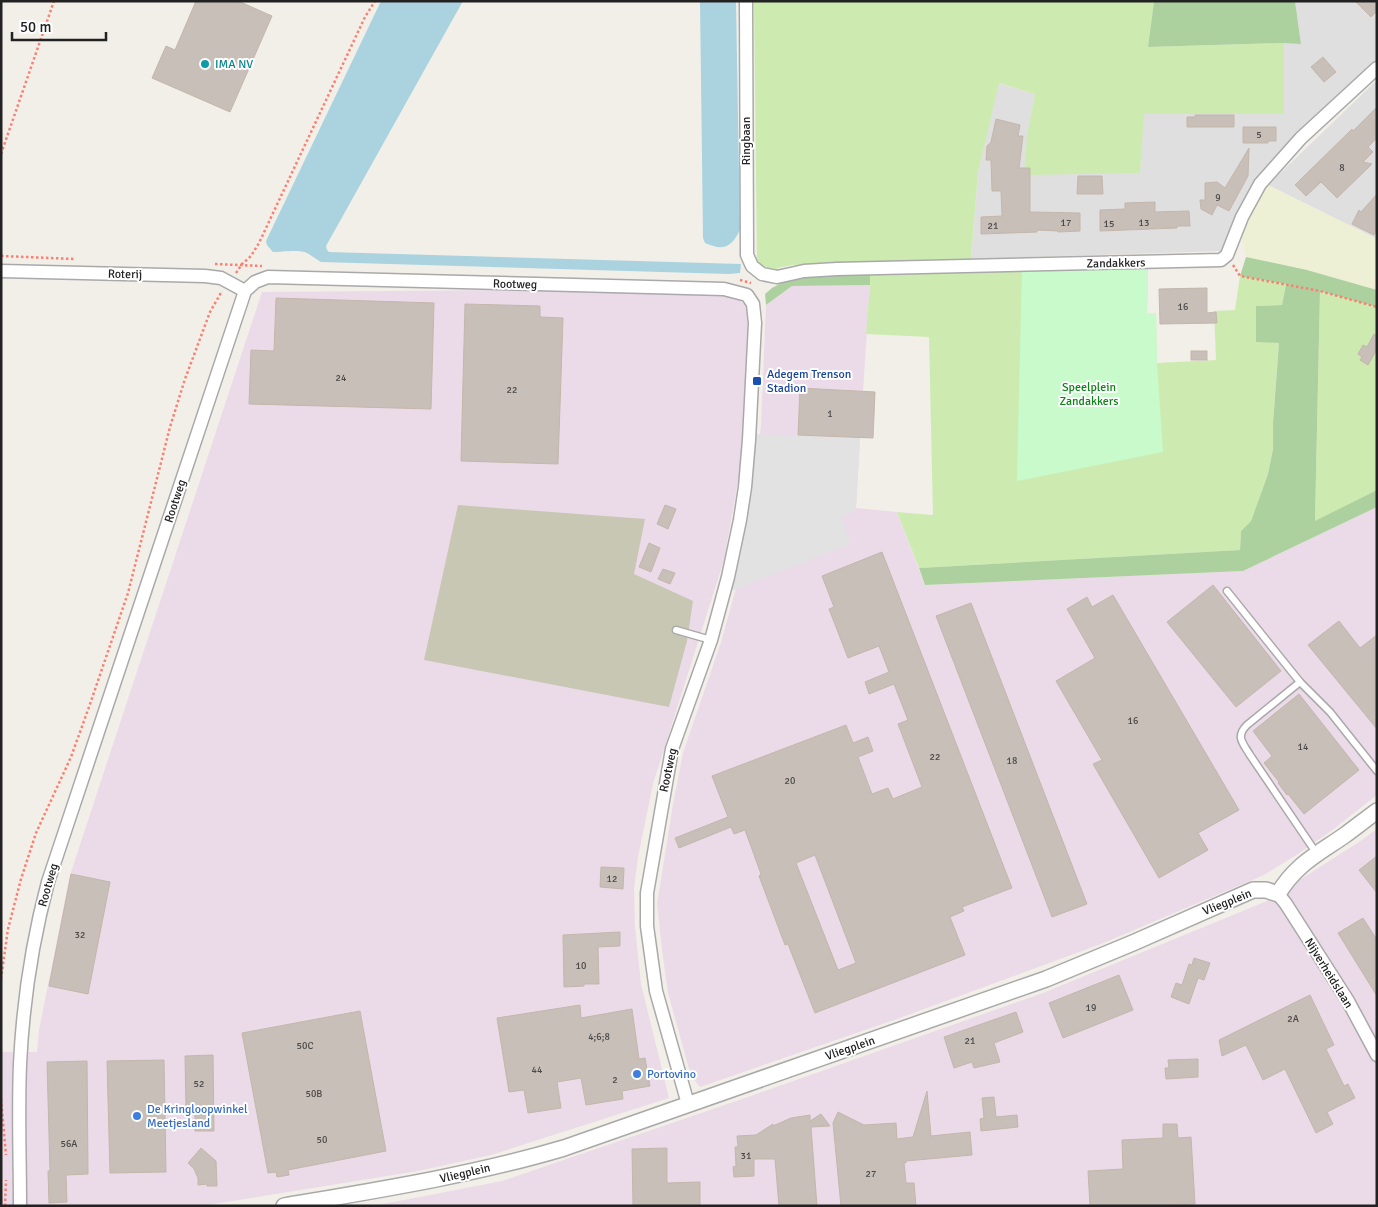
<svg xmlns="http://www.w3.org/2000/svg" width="1378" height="1207" viewBox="0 0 1378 1207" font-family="Signika,sans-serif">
<rect width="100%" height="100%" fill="#f2efe9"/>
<g fill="#e0dfdf">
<polygon points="1295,1 1377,1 1377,59 1287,144 1223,251 971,259 978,172 998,83 1035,94 1027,136 1140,172 1143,114 1284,114 1284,43 1301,43"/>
<polygon points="1377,80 1377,239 1268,185"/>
</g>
<g fill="#ebdbe8">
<polygon points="870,285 863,391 875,392 873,438 860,438 856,508 897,512 925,585 1243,571 1377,507 1377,795 1331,831 1298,854 1264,875 1101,944 897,1019 700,1087 691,1076 668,993 663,958 657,904 673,804 683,753 721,642 735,592 753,504 761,425 766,305 792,286"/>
<polygon points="523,290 735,295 748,309 742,459 724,560 653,784 638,857 634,888 635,927 641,984 669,1098 491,1155 418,1171 201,1206 1,1206 1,1052 37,1052 39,1030 70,875 262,292"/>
<polygon points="1377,829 1377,1206 373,1206 502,1181 748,1097 1043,993 1267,901 1362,840"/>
</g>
<polygon fill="#c7c7b4" points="458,505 645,519 634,574 693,601 687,641 669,707 424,660"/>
<polygon fill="#eef0d5" points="1268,185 1377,239 1377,290 1307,270 1246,257 1242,240 1244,229 1248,218"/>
<g fill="#cdebb0">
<polygon points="754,1 1154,1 1148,47 1284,43 1284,114 1144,114 1140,173 1024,175 1027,136 1035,94 999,83 978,172 971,259 946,259 792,265 778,268 770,272 757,265"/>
<polygon points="1148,266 1147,313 1156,313 1157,363 1216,360 1214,311 1235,310 1240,276 1286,283 1282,305 1256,306 1279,342 1273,423 1273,449 1268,474 1251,521 1241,531 1240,550 919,568 897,512 933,515 929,337 866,334 870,285 870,272"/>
<polygon points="1320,291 1377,307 1377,490 1315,522"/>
</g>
<g fill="#add19e">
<polygon points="1154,1 1295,1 1301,44 1284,43 1148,47"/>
<polygon points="1246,257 1307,270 1377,290 1377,307 1320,291 1315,521 1377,490 1377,507 1243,571 925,585 919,568 1240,550 1241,531 1251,521 1268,474 1273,449 1273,423 1279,343 1256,342 1256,306 1282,305 1286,284 1240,276"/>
<polygon points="870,272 870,285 792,286 766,305 765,294 772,288 789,279 801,275"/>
</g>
<polygon fill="#c8facc" points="1148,266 1147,313 1156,313 1157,364 1163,452 1017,481 1022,269"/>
<polygon fill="#e2e2e2" points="753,434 860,438 856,509 842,517 850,544 731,591 746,504"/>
<g fill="#aad3df">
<path d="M381 1H463L326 246 327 250 329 252 741 264 740 273 729 274 321 262C316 259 312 256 307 253 300 249 281 252 273 252L267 245 266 241Z"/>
<path d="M700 1H736L740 230C731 248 723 251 705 243L703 238Z"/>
</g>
<g fill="#c7bfb8" stroke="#c4b6ab" fill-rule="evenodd">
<polygon points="196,1 238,1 272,16 230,112 152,78 166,46 175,50"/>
<polygon points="1355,1 1377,1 1377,11 1371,17"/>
<polygon points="1323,57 1336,72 1324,82 1311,67"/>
<polygon points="1377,107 1377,138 1368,147 1373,152 1363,162 1372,164 1337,198 1321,182 1306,196 1295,185 1352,129 1353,131"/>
<polygon points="1195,115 1234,115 1234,127 1187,127 1187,117 1195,117"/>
<polygon points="996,119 1020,125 1018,136 1023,136 1019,168 1030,168 1030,212 1080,213 1080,231 1058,232 1058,231 1037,230 1037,232 981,234 981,217 1002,216 1001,191 992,191 991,160 986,160 987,146 991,142"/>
<polygon points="1243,127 1276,127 1276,141 1268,141 1268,143 1243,143"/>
<polygon points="1249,148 1248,176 1229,211 1217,205 1212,215 1201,209 1200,200 1205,200 1205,183 1217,182 1225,188"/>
<polygon points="1078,176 1102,176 1103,194 1077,194"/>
<polygon points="1377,194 1377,228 1374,235 1352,224 1359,210 1361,212"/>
<polygon points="1155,202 1155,212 1189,211 1190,226 1177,226 1177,228 1100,231 1100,210 1125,209 1125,203"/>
<polygon points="1207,288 1207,313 1216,312 1217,323 1160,324 1159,289"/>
<polygon points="276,298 434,303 431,409 249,404 251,350 274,351"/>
<polygon points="465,304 540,306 540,317 563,318 558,464 461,461"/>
<polygon points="1374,334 1377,336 1377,349 1368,365 1360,360 1362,357 1358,354 1363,345 1367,347"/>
<rect x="1191" y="351" width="16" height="9"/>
<polygon points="800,388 875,392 873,438 798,435"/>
<polygon points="665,505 676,509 668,529 657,524"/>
<polygon points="649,543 660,548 651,572 639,567"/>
<path d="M882 552 1012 888 962 907 964 911 950 917 965 955 815 1013 788 944 785 945 759 876 761 874 745 830 734 834 731 827 679 848 675 838 728 817 712 776 846 725 853 743 868 737 873 751 858 757 872 794 888 788 893 799 922 787 898 724 908 720 894 684 869 694 865 682 889 672 879 646 848 658 829 609 834 607 822 576ZM815 855 856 963 838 970 796 863Z"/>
<polygon points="663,569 675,573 670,584 658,579"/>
<polygon points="1213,585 1281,671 1236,707 1167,622"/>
<polygon points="1113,595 1239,810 1198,833 1208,850 1159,878 1093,764 1102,760 1056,681 1095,658 1067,609 1087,597 1092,607"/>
<polygon points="971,603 1087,904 1052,917 936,616"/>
<polygon points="1339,621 1360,648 1377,635 1377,729 1308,645"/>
<polygon points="1299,694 1359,770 1304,814 1288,794 1287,795 1278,783 1279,782 1264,763 1272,756 1253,731"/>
<polygon points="1377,856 1377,893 1359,870"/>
<polygon points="601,867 624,868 623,889 600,887"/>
<polygon points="71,874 110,882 88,994 49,986"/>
<polygon points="1363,918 1377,940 1377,996 1338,933"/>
<polygon points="620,932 620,946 598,947 599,984 584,984 584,986 564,987 563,935"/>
<polygon points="1194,958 1210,963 1204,980 1198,978 1189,1004 1171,997 1176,983 1182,985 1189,964 1192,965"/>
<polygon points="1119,975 1133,1010 1063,1038 1049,1003"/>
<polygon points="1310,995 1334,1045 1326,1049 1344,1086 1348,1084 1355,1098 1327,1112 1333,1124 1316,1133 1285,1069 1263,1080 1246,1045 1222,1056 1219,1040"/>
<polygon points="580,1005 581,1018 632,1009 639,1059 645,1058 650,1086 622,1091 623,1099 586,1105 581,1078 557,1082 561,1108 528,1113 524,1090 509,1092 497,1018"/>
<polygon points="360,1011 386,1151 288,1170 289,1175 277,1177 276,1172 268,1173 242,1033"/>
<polygon points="1016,1012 1023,1032 994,1043 1000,1062 974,1068 972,1062 954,1068 944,1037"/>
<polygon points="213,1055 214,1131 195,1131 195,1110 186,1110 185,1056"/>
<polygon points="1198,1059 1198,1077 1166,1079 1165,1068 1169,1068 1168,1060"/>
<polygon points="164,1060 166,1172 110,1173 107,1061"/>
<polygon points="87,1061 88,1174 66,1175 67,1202 49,1203 48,1171 50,1171 47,1062"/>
<polygon points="927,1091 931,1136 970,1132 972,1155 906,1161 906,1163 904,1163 906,1183 914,1183 916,1206 841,1206 833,1123 838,1112 864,1125 896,1123 897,1139 913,1137"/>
<polygon points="994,1097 996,1117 1017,1115 1018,1127 981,1131 980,1119 984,1118 982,1098"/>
<polygon points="821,1114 830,1126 811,1127 817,1206 779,1206 775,1159 754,1159 754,1176 734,1177 733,1167 736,1166 735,1147 738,1147 737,1136 756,1135 773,1124 773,1126 791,1118 810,1115 810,1121"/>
<polygon points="1163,1124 1177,1124 1178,1138 1191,1137 1195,1204 1153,1206 1090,1206 1088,1171 1123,1169 1122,1140 1163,1138"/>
<polygon points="201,1148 216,1161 217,1186 207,1186 207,1184 198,1185 198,1178 194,1169 188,1163"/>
<polygon points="667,1148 667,1183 700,1182 700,1206 633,1206 632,1149"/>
</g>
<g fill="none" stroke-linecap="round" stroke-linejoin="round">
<defs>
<g id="service">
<polyline points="1227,591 1300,682 1330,712 1377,771"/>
<polyline points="676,630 711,640"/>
<path d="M1300 682 1247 725C1235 737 1243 743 1250 755L1317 854"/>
</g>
<g id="minor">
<polyline points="746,1 747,255 752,266 762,274 777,277 804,271 837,269 1221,260 1227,255 1242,217 1260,184 1301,138 1377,68"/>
<polyline points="1,271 205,276 221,278 245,291"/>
<polyline points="1278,894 1286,904 1348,1001 1377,1055"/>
<path d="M20 1206C20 1159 18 1111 20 1064 23 1002 32 942 48 882L245 291 255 282 268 277 724 289 747 295 753 304 755 323 749 440 745 487 740 520 728 577 711 640 672 749 647 893V926L656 991 688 1104"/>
</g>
<path id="tertiary" d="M284 1206C378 1190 473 1175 564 1148L1046 979 1135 942 1253 890H1266L1278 894C1296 864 1318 854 1345 835 1356 827 1366 819 1377 811"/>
</defs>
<use href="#service" stroke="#a9a9a9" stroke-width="9"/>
<use href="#minor" stroke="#a9a9a9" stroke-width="15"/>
<use href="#tertiary" stroke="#a9a9a9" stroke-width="18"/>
<g stroke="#fa8072" stroke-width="2.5" stroke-dasharray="2.5 2.5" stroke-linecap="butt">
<polyline points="1,154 54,1"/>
<polyline points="1,256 75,259"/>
<polyline points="215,264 262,266"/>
<polyline points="1233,265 1240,276 1320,291 1377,307"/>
<polyline points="236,273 242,264 251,256 259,243 365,17 375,1"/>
<polyline points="740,280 751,283"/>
<polyline points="1,979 8,929 21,879 36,833 71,757 89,707 128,593 170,427 185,379 210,312 222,291"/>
<polyline points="1,1099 6,1155"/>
<polyline points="5,1206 6,1180"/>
</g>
<use href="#service" stroke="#fff" stroke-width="6"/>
<use href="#minor" stroke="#fff" stroke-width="12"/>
<use href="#tertiary" stroke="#fff" stroke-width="15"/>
</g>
<circle fill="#0f9aa8" stroke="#fff" stroke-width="2" cx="205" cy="64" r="5"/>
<rect fill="#1a4fb4" stroke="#fff" stroke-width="2" x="752" y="376" width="10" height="10" rx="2.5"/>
<g fill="#3f7fe0" stroke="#fff" stroke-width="2">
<circle cx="637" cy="1074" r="5"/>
<circle cx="137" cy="1116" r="5"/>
</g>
<g text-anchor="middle" stroke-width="4" stroke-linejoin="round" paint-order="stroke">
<g font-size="10" fill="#4b4948">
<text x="1259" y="138">5</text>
<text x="1342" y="171">8</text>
<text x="1218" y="201">9</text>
<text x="1066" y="226">17</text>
<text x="1144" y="226">13</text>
<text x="1109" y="227">15</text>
<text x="993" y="229">21</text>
<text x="1183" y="310">16</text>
<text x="341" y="381">24</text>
<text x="512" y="393">22</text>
<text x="830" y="417">1</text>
<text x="1133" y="724">16</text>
<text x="1303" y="750">14</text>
<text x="935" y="760">22</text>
<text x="1012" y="764">18</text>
<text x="790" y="784">20</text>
<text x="612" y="882">12</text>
<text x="80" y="938">32</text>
<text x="581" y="969">10</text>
<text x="1091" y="1011">19</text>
<text x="1293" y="1022">2A</text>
<text x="599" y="1040">4;6;8</text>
<text x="970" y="1044">21</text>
<text x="305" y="1049">50C</text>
<text x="537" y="1073">44</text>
<text x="615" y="1083">2</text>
<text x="199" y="1087">52</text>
<text x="314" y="1097">50B</text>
<text x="322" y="1143">50</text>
<text x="69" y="1147">56A</text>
<text x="746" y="1159">31</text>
<text x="871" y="1177">27</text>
</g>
<g font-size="12" fill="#0d838f" stroke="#fff" text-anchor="start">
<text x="215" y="68">IMA NV</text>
</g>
<g font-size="12" fill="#222" stroke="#fff">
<text transform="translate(746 141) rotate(-90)" y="4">Ringbaan</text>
<text transform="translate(1116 263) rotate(-1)" y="4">Zandakkers</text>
<text transform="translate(125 274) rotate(1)" y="4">Roterij</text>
<text transform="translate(515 284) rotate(1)" y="4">Rootweg</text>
<text transform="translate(175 501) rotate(-72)" y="4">Rootweg</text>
<text transform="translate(668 770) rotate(-78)" y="4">Rootweg</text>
<text transform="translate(48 885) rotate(-74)" y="4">Rootweg</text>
<text transform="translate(1227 902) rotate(-22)" y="4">Vliegplein</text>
<text transform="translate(1329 973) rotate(58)" y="4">Nijverheidslaan</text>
<text transform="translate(850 1048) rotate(-19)" y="4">Vliegplein</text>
<text transform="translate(465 1173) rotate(-13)" y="4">Vliegplein</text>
</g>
<g font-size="12" fill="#164399" stroke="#fff" text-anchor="start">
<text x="767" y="378">Adegem Trenson<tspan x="767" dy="14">Stadion</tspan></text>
</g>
<g font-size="12" fill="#0c8416" stroke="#fff">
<text x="1089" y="391">Speelplein<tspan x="1089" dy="14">Zandakkers</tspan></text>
</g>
<g font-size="12" fill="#366cbe" stroke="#fff" text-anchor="start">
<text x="647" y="1078">Portovino</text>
<text x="147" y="1113">De Kringloopwinkel<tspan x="147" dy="14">Meetjesland</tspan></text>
</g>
</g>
<rect width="1378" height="1207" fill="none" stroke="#222222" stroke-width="5"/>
<path d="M12 32v8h94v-8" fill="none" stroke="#222222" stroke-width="2.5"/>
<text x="20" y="32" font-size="15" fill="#222222" stroke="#ffffff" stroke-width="4" paint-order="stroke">50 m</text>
</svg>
